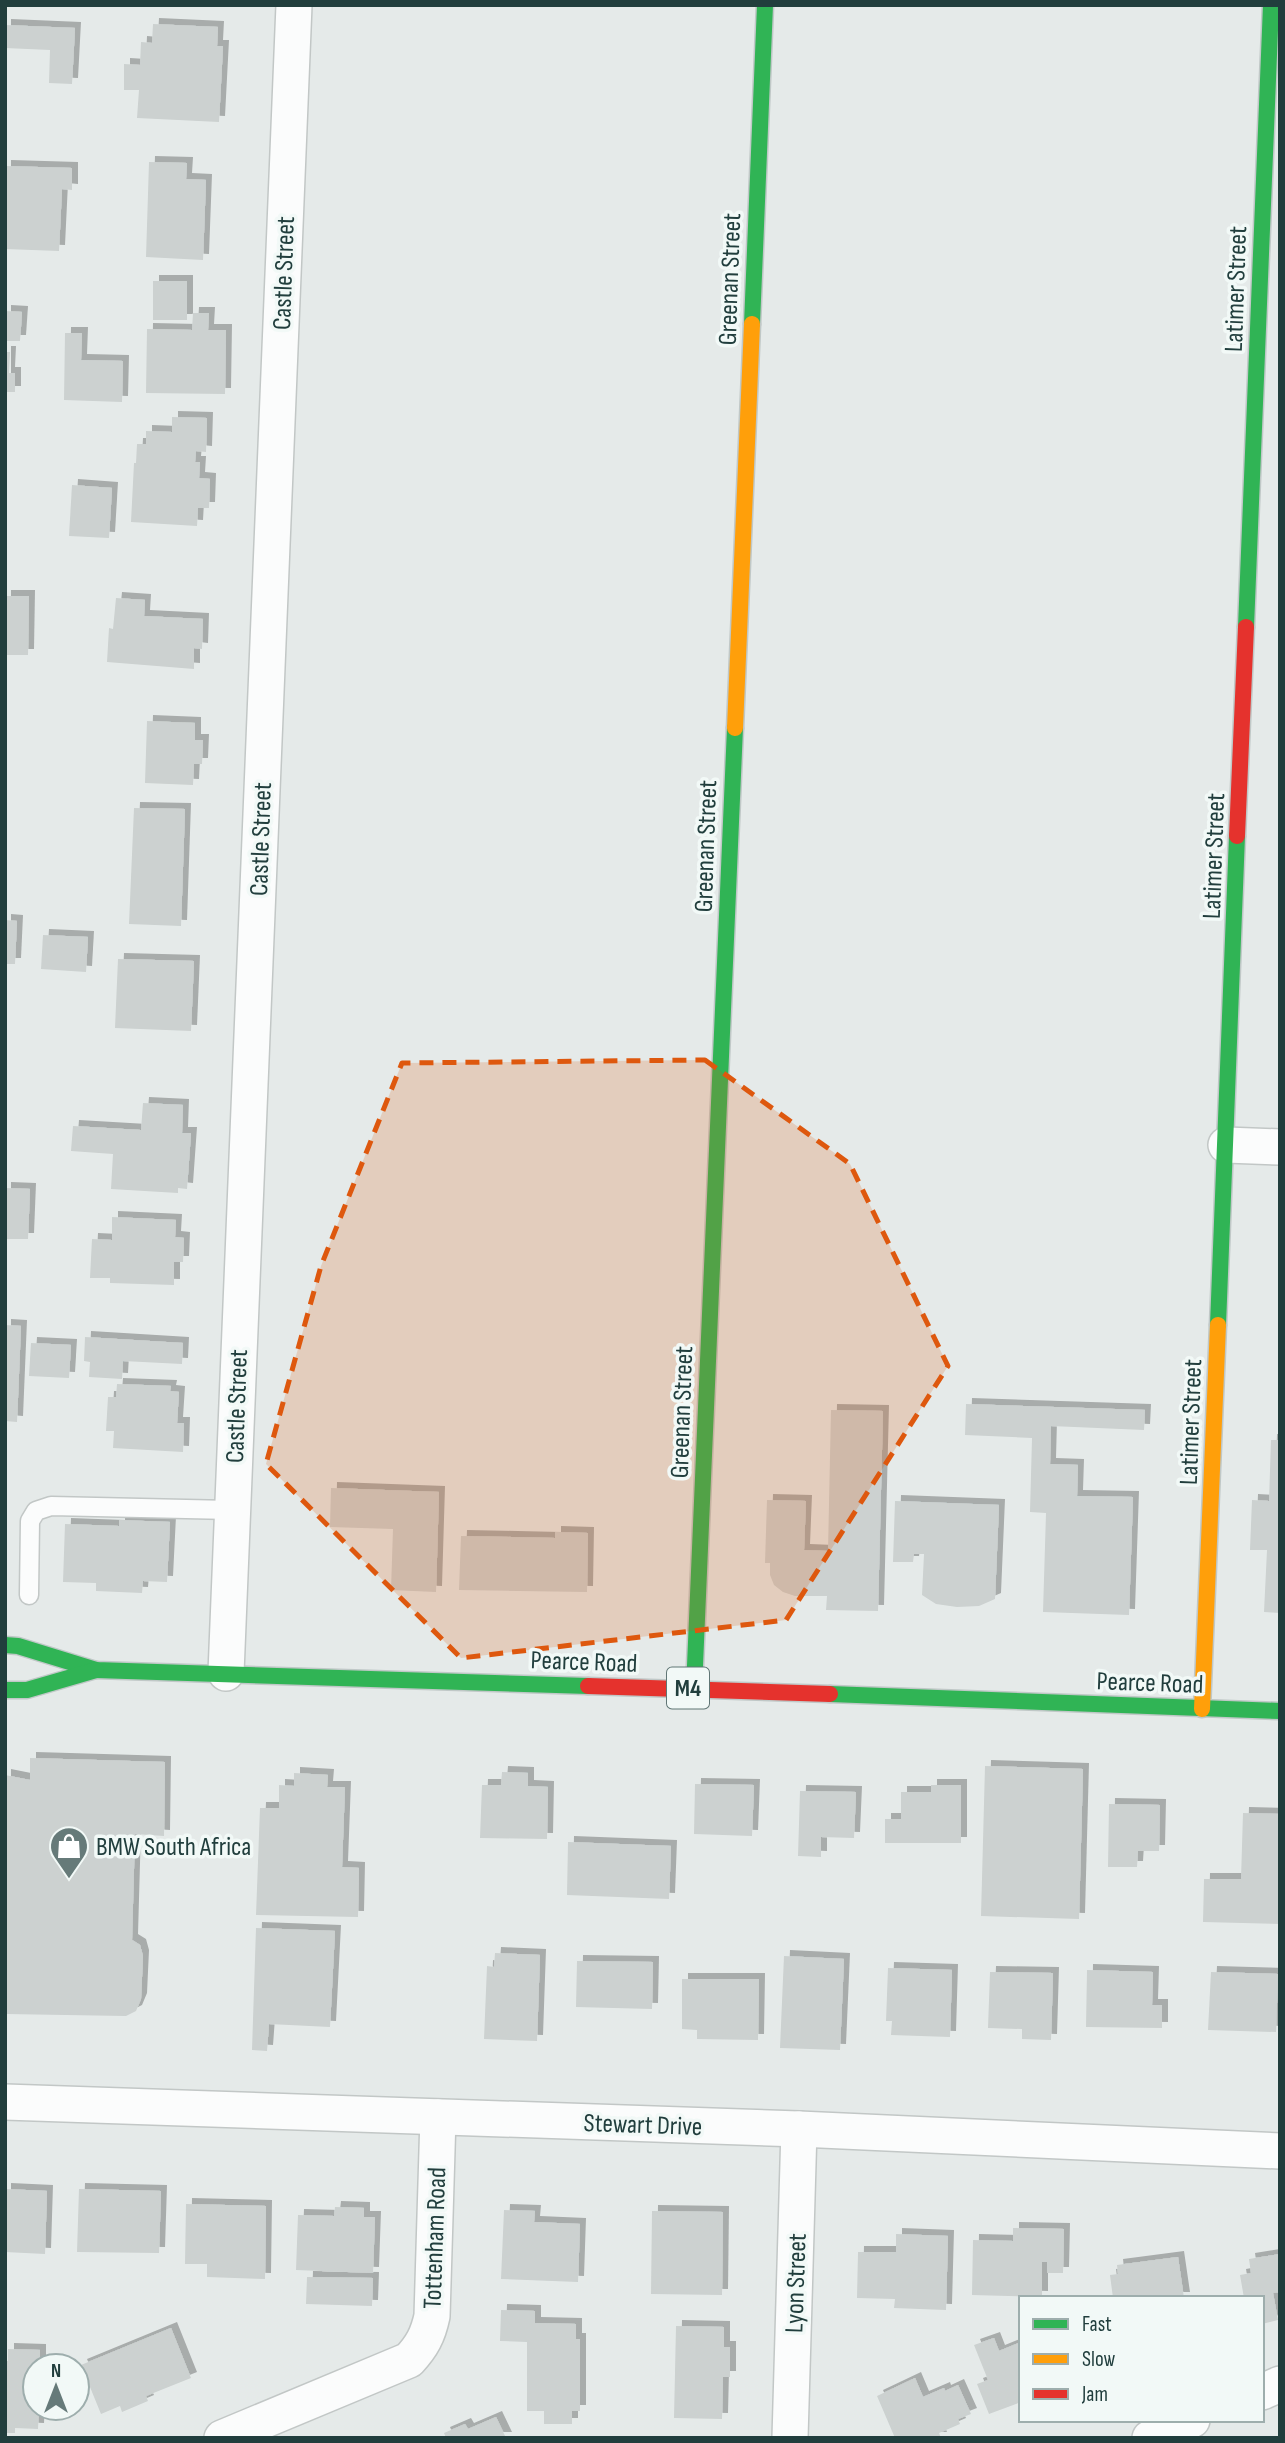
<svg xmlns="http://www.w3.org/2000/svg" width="1285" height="2443" viewBox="0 0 1285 2443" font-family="'Sofia Sans Condensed',sans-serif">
<defs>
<filter id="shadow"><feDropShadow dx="6" dy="-6" stdDeviation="0" flood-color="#0004"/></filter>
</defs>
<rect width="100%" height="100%" fill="#e5eae9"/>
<g fill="#ccd1d0" filter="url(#shadow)">
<polygon points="153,24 218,27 217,46 223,46 219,122 137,118 139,90 124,90 124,64 140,65 141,42 152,43"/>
<polygon points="5,25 75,28 72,84 49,83 50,50 5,48"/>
<polygon points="149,162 187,163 186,179 206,180 203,260 146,257"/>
<polygon points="5,166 72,168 72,190 62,189 59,251 5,249"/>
<rect x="153" y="281" width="34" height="39"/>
<polygon points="5,311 22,312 20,341 5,341"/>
<polygon points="193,313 209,313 208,330 226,330 225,394 146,393 147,329 192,330"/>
<polygon points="65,333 82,333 81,360 123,361 122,402 64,400"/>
<polygon points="5,352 10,352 9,373 15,373 15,392 5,392"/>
<polygon points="172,417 207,418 206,452 196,451 195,462 200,462 199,478 210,479 209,508 198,508 197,526 131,522 134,463 136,463 137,444 146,444 146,431 172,432"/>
<polygon points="72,485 112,488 109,538 69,536"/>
<polygon points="5,596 29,596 28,655 5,655"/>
<polygon points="116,598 145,600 144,616 203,619 202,649 194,648 194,669 107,662 109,628 113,629"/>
<polygon points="147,721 195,723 195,740 203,740 202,764 194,764 193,785 145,783"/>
<polygon points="134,808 185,809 181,926 129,924"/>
<polygon points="5,920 17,921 15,964 5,964"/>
<polygon points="43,935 88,937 86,972 41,969"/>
<polygon points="118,959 194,961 191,1031 115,1028"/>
<polygon points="143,1103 183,1105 182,1133 191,1133 187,1189 178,1188 178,1193 111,1189 113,1154 71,1151 73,1126 141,1130"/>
<polygon points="5,1188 30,1189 28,1239 5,1239"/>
<polygon points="112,1217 176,1220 175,1237 184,1238 183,1262 174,1262 174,1285 110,1283 110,1278 90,1278 92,1239 112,1240"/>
<polygon points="5,1325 21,1326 17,1422 5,1421"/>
<polygon points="85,1337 183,1343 182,1364 123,1361 122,1379 89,1377 90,1362 84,1361"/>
<polygon points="31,1343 71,1345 69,1378 29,1376"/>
<polygon points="117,1384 171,1386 170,1391 179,1392 177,1423 184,1423 183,1452 113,1448 114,1431 106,1431 108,1397 116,1397"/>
<polygon points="966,1404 1145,1410 1144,1430 1051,1426 1050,1464 1078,1465 1077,1496 1133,1497 1129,1615 1043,1612 1046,1513 1030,1512 1032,1438 965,1435"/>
<polygon points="831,1410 883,1411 878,1611 826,1610 827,1596 795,1596 783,1592 774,1585 770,1575 770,1563 765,1563 767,1500 806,1501 804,1550 828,1551"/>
<polygon points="1271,1440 1280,1440 1280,1613 1264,1612 1267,1550 1250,1550 1252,1500 1269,1501"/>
<polygon points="331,1488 439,1492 436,1592 391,1590 393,1529 330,1527"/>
<polygon points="895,1501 999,1505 995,1599 979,1606 957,1607 936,1604 922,1595 924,1554 914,1554 913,1562 893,1562"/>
<polygon points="119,1520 170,1522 167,1582 143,1581 142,1593 96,1591 96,1583 63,1582 65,1524 119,1526"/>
<polygon points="555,1532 588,1533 587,1592 459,1590 461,1536 555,1538"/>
<polygon points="30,1758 165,1762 164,1836 135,1834 132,1940 140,1945 143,1956 141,1999 136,2011 126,2016 5,2014 5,1775 30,1780"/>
<polygon points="985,1766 1083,1769 1079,1919 981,1916"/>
<polygon points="502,1772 528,1773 528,1786 548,1787 547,1839 480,1838 482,1785 501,1785"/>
<polygon points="294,1773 328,1775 327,1787 345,1787 342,1867 359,1868 358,1917 256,1915 260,1808 279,1808 279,1785 294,1786"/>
<polygon points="695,1784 754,1785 752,1836 694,1834"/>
<polygon points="931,1785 961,1785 961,1843 885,1843 885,1819 901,1819 901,1792 931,1792"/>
<polygon points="800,1791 856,1792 854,1838 821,1837 821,1857 798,1856"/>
<polygon points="1109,1804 1160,1805 1159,1851 1138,1851 1137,1867 1108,1867"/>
<polygon points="1243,1813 1280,1814 1280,1924 1203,1922 1204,1879 1241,1879"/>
<polygon points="568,1842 671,1846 669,1899 567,1895"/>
<polygon points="256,1928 335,1931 330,2027 269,2024 267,2051 252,2050"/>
<polygon points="495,1953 540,1955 537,2041 484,2039 487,1966 494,1967"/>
<polygon points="784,1956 844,1959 840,2050 780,2048"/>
<polygon points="577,1961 653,1962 652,2009 576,2007"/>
<polygon points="888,1968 952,1970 950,2037 891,2035 892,2021 886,2021"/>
<polygon points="1087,1970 1153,1972 1152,2005 1162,2005 1162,2028 1086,2027"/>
<polygon points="990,1972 1053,1973 1051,2040 1022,2039 1022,2029 988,2028"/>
<polygon points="1211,1972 1278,1974 1276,2032 1208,2030"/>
<polygon points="682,1979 759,1979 758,2040 697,2039 697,2030 682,2029"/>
<polygon points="5,2189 47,2191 45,2254 5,2252"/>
<polygon points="79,2189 161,2191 159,2253 77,2252"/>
<polygon points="186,2204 266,2206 265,2279 207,2277 207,2264 185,2264"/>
<polygon points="335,2207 364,2208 364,2217 375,2217 373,2273 296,2270 298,2215 334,2216"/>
<polygon points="504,2210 535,2211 534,2222 580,2224 578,2282 501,2279"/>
<polygon points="652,2211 723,2212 722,2295 651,2294"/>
<polygon points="1013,2228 1064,2229 1063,2273 1047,2273 1047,2262 1042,2262 1042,2297 972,2295 973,2240 1013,2241"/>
<polygon points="896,2234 948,2236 946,2310 894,2308 895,2299 857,2298 858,2252 896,2252"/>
<polygon points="1280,2254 1280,2292 1273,2293 1278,2320 1262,2324 1262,2298 1244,2298 1240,2275 1251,2273 1249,2259"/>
<polygon points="1178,2257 1184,2298 1113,2298 1110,2275 1118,2274 1117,2265"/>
<polygon points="307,2277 373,2278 372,2306 306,2304"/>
<polygon points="501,2310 535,2311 535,2323 576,2324 576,2339 580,2339 580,2411 572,2411 572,2424 544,2424 544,2411 527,2411 527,2342 500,2341"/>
<polygon points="676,2326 724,2327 724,2347 730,2347 730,2377 723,2377 722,2419 674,2418"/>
<polygon points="171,2328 191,2378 146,2396 148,2401 122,2412 120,2406 101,2414 81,2365"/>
<polygon points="994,2338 999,2351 1021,2342 1021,2402 989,2414 977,2384 988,2380 974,2345"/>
<polygon points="8,2349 40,2350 40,2366 35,2366 35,2408 39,2408 38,2429 15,2428 15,2433 5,2433 5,2361 8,2361"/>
<polygon points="915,2378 923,2397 944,2388 945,2391 958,2385 971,2414 958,2419 960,2424 939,2433 941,2438 895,2438 877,2396"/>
<polygon points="496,2417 506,2438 446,2438 444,2433 465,2424 468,2429"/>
</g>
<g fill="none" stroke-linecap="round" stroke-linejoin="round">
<defs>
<polyline id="lane" points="29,1595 30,1521 36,1511 51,1506 231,1510"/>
<g id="street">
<polyline points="1226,1145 1280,1147"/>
<polyline points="226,1673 294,5"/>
<polyline points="5,2102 799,2129 1280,2151"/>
<polyline points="1262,2392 1280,2384"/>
<path d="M222 2438 409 2360C422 2346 428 2335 432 2316L438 2117"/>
<polyline points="790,2438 799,2129"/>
<polyline points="1150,2438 1192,2420"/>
</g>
<g id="fast">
<polyline points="752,324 765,5"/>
<polyline points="1246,627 1271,5"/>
<polyline points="1218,1325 1237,836"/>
<polyline points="5,1645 18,1646 96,1670 588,1686"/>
<polyline points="694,1689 735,728"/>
<polyline points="5,1690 27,1690 96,1670"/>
<polyline points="830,1694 1280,1711"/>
</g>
<g id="slow">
<polyline points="735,728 752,324"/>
<polyline points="1202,1709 1218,1325"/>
</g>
<g id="jam">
<polyline points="1237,836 1246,627"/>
<polyline points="588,1686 830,1694"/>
</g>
</defs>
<use href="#lane" stroke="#c2c7c6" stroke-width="21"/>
<use href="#street" stroke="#c2c7c6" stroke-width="38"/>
<use href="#fast" stroke="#c0c8c7" stroke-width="19"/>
<use href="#slow" stroke="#c0c8c7" stroke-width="19"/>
<use href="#jam" stroke="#c0c8c7" stroke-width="19"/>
<use href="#lane" stroke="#fbfcfc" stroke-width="18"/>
<use href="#street" stroke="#fbfcfc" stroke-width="35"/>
<use href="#fast" stroke="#30b455" stroke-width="16"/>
<use href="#slow" stroke="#ff9f0a" stroke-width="16"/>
<use href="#jam" stroke="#e5322d" stroke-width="16"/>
</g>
<path fill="#de580e" fill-opacity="0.2" stroke="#de580e" stroke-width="5" stroke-dasharray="14 9" stroke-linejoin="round" d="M705 1060 850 1164 948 1366 786 1620 461 1658 266 1464 321 1266 402 1063Z"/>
<defs>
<symbol id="shop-pin" viewBox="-11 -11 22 30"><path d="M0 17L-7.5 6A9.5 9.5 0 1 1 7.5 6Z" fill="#667a79" stroke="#f2f9f7"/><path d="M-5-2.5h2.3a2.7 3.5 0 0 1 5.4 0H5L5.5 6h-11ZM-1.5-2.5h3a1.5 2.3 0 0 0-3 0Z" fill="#fff"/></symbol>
</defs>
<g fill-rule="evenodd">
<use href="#shop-pin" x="47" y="1824" width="44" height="60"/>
</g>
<g text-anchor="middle" stroke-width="7" stroke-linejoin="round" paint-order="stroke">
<rect fill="#f2f9f7" stroke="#607675" stroke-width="2" x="667" y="1667.5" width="42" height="41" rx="5"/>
<g font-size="24" font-weight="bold" fill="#213e3d">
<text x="688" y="1696">M4</text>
</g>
<g font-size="26" fill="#213e3d" stroke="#f2f9f7">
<text transform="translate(283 273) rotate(-88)" y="9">Castle Street</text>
<text transform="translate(729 279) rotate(-88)" y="9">Greenan Street</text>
<text transform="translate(1235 289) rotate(-88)" y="9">Latimer Street</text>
<text transform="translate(260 839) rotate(-88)" y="9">Castle Street</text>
<text transform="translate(705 846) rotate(-88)" y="9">Greenan Street</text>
<text transform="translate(1213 856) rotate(-88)" y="9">Latimer Street</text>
<text transform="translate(236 1406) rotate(-88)" y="9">Castle Street</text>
<text transform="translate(681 1412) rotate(-88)" y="9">Greenan Street</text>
<text transform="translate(1190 1422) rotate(-88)" y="9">Latimer Street</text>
<text transform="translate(584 1661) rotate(2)" y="9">Pearce Road</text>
<text transform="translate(1150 1682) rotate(2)" y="9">Pearce Road</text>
<text transform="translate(643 2124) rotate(2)" y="9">Stewart Drive</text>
<text transform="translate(434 2238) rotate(-88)" y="9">Tottenham Road</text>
<text transform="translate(795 2283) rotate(-88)" y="9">Lyon Street</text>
</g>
<g font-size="26" fill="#213e3d" stroke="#f2f9f7" text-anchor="start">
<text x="96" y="1855">BMW South Africa</text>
</g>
</g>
<rect width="1285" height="2443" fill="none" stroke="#213e3d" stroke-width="14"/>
<rect x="1019" y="2296" width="245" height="126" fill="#f2f9f7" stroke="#9eaead" stroke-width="2"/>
<rect x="1033" y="2319" width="35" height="10" fill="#30b455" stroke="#9eaead" stroke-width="2"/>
<text x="1082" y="2331" font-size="21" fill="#213e3d">Fast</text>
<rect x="1033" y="2354" width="35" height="10" fill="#ff9f0a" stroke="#9eaead" stroke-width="2"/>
<text x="1082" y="2366" font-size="21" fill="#213e3d">Slow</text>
<rect x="1033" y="2389" width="35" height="10" fill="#e5322d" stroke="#9eaead" stroke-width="2"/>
<text x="1082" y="2401" font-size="21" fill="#213e3d">Jam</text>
<g transform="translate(56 2387)"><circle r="33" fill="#f2f9f7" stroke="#9eaead" stroke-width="2"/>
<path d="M0-5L12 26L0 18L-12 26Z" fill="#667a79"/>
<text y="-10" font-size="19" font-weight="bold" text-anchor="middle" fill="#213e3d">N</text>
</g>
</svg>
